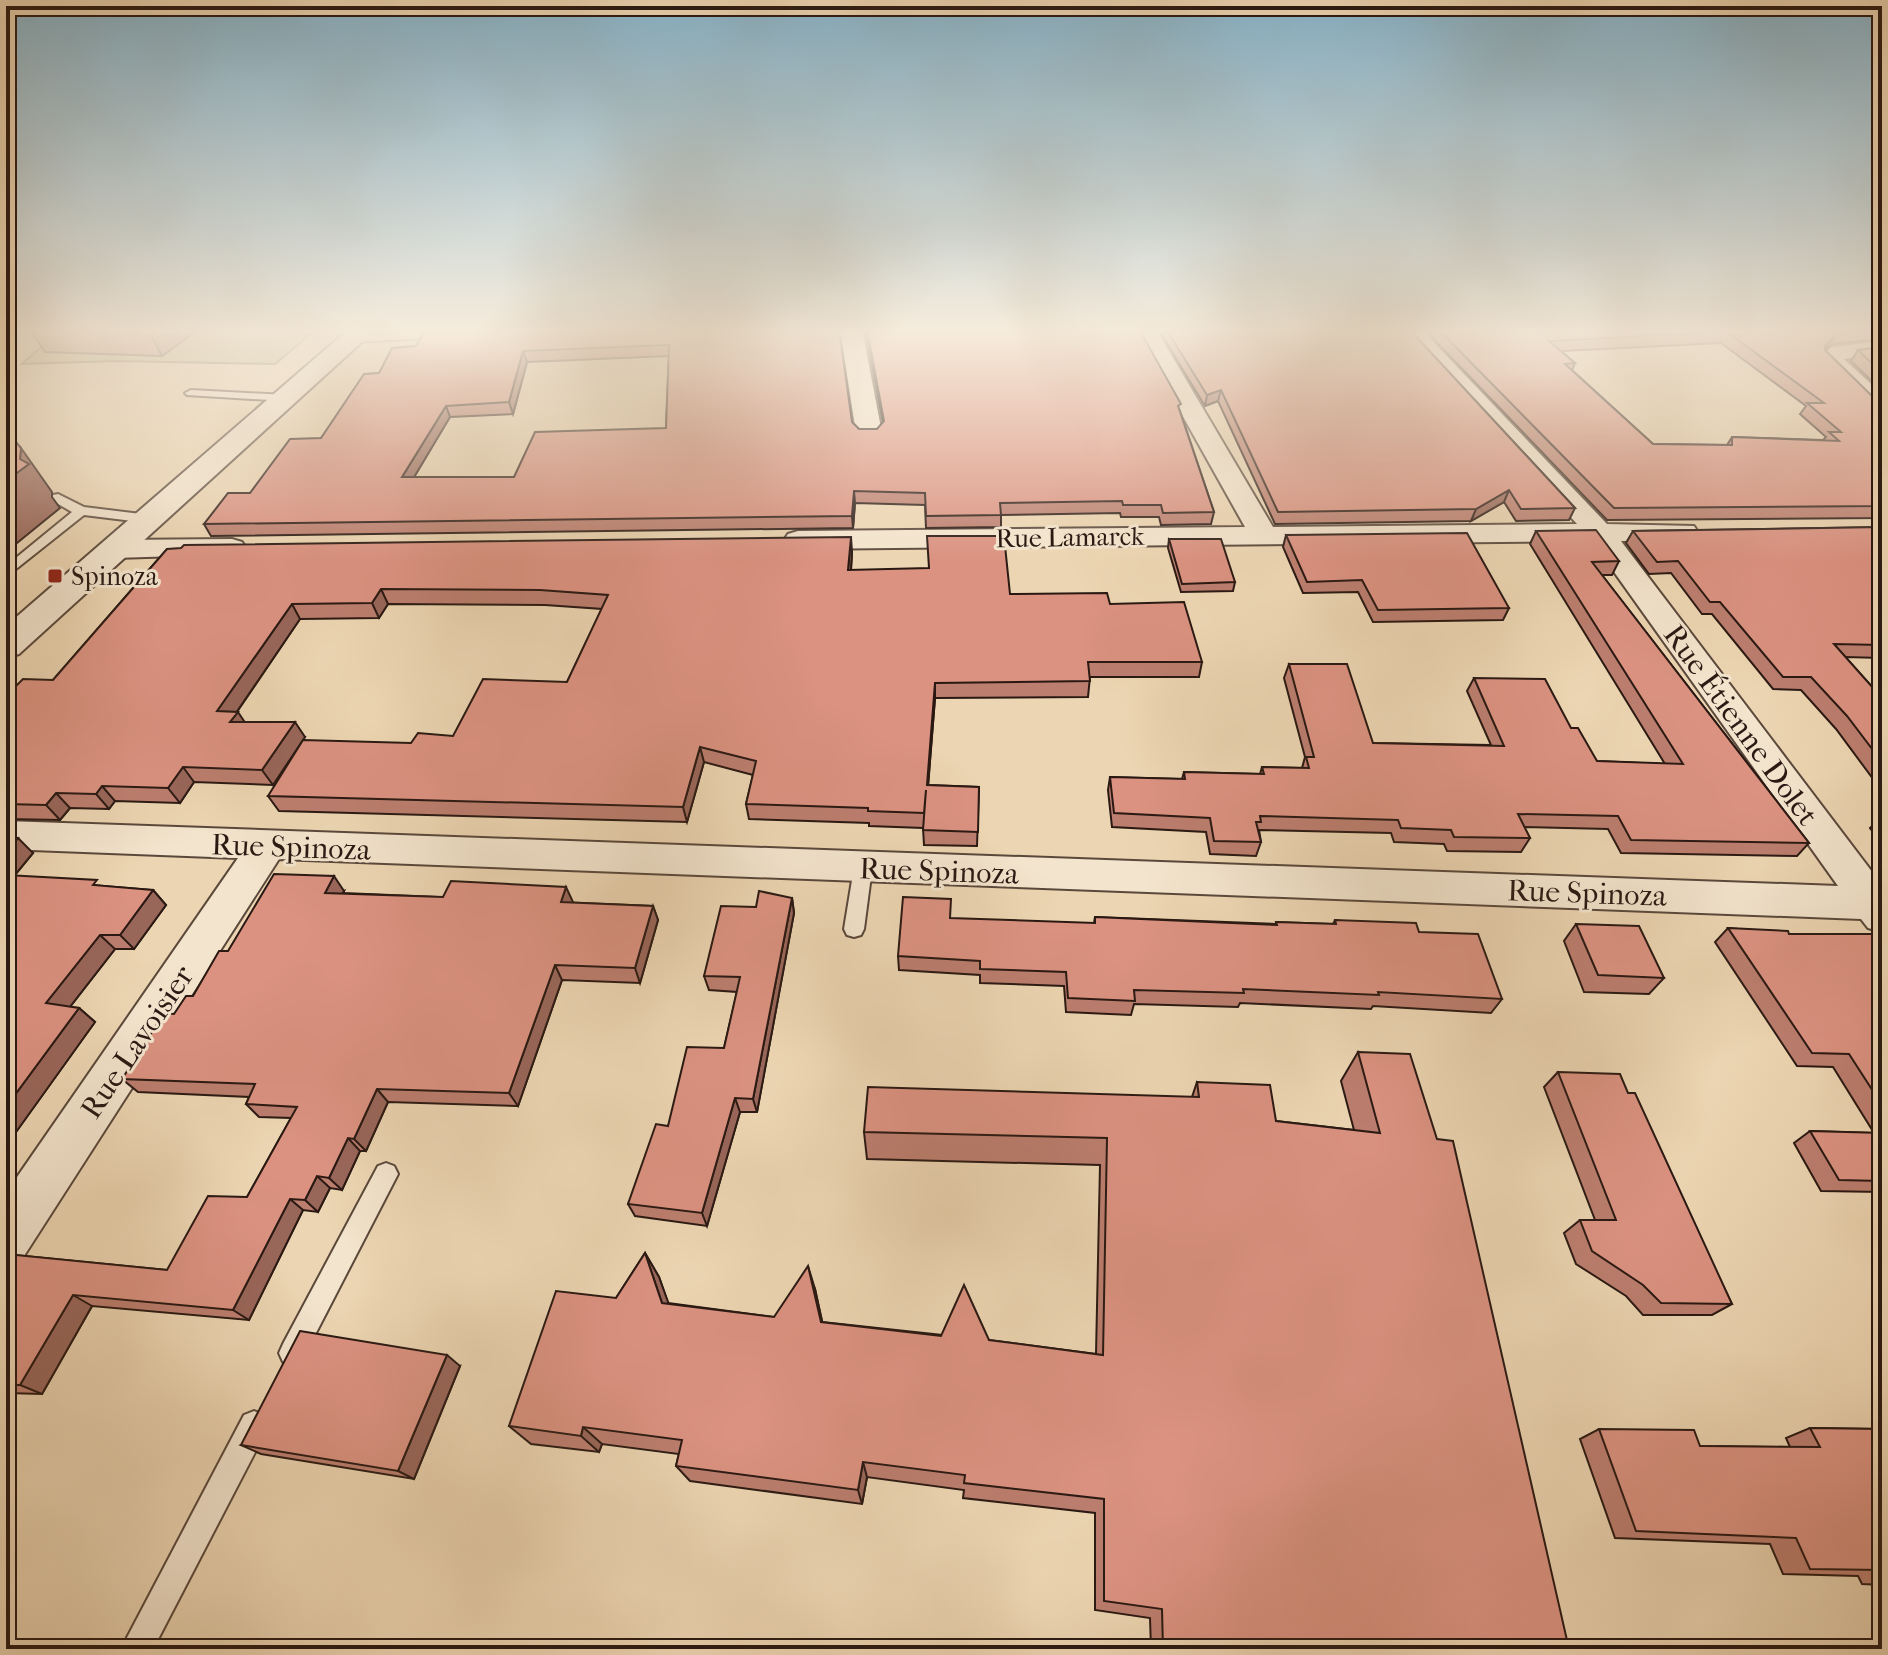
<svg xmlns="http://www.w3.org/2000/svg" width="1888" height="1655" viewBox="0 0 1888 1655" font-family="'IM FELL French Canon',serif">
<rect width="100%" height="100%" fill="#ecd5b2"/>
<filter id="stains"><feTurbulence type="fractalNoise" baseFrequency=".0025" numOctaves="4"/><feColorMatrix values="0 0 0 0 .2 0 0 0 0 .09 0 0 0 0 .02 0 0 0 .5 -.17"/></filter>
<radialGradient id="worn" r=".72"><stop offset=".6" stop-color="#630" stop-opacity="0"/><stop offset="1" stop-color="#630" stop-opacity=".3"/></radialGradient>
<polygon fill="#bdbc89" stroke="#746a4e" stroke-width="2" points="61,329 317,329 275,364 117,361 22,364"/>
<g fill="none" stroke-linecap="round" stroke-linejoin="round">
<defs>
<g id="service">
<polygon points="191,390 285,395 291,398 285,401 187,395 185,393"/>
<polygon points="58,494 84,507 149,515 156,519 149,523 84,515 6,577 6,566 72,512 53,501 53,495"/>
<polygon points="863,861 870,863 872,868 864,929 861,935 854,937 847,935 844,929 854,868 856,863"/>
<polygon points="386,1163 394,1166 398,1174 301,1362 292,1366 283,1362 279,1353 283,1344 378,1166"/>
<polygon points="254,1411 264,1415 268,1425 264,1435 153,1649 121,1649 244,1415"/>
</g>
<g id="minor">
<polygon points="353,329 486,329 475,335 357,342 346,335"/>
<polygon points="840,329 862,329 882,433 878,438 860,438 856,433"/>
<polygon points="1134,329 1156,329 1273,527 1577,524 1398,329 1421,329 1607,524 1694,526 1698,532 1694,538 1684,540 1621,541 1882,885 1882,932 1868,928 1861,919 279,859 24,1256 6,1264 6,1193 238,858 6,849 6,821 1838,886 1592,541 798,549 788,546 784,540 788,534 798,531 1245,527"/>
<polygon points="1882,341 1882,355 1844,359 1882,394 1882,414 1873,412 1820,359 1831,347"/>
<polygon points="232,539 242,542 246,548 242,554 115,558 105,555 101,549 105,543 115,540"/>
</g>
<polygon id="tertiary" points="349,329 376,329 19,654 6,658 6,626"/>
</defs>
<use href="#service" stroke="#5a483b" stroke-width="4"/>
<use href="#minor" stroke="#5a483b" stroke-width="4"/>
<use href="#tertiary" stroke="#5a483b" stroke-width="4"/>
<use href="#service" fill="#f3e4cd" fill-rule="evenodd"/>
<use href="#minor" fill="#f3e4cd" fill-rule="evenodd"/>
<use href="#tertiary" fill="#f3e4cd" fill-rule="evenodd"/>
</g>
<g fill="#bc7e6f" stroke="#2a1913" stroke-width="2" fill-rule="evenodd">
<polygon points="30,329 199,329 162,356 45,352"/>
<path d="M839 329 852 422 859 429H877L883 423 865 329H1139L1180 411 1214 512 1211 524 1161 525 1159 517H1121L1120 513 1001 515V527L926 528 925 505 855 503 853 528 211 536 204 524 250 493 321 438 379 373 416 346ZM669 356 666 428 514 477H414L450 417 513 414 527 362Z"/>
<polygon points="1158,329 1409,329 1575,508 1569,520 1516,521 1504,502 1471,521 1275,524 1218,401 1205,406"/>
<path d="M1424 329H1882V339L1831 344 1825 350 1879 403H1882V518L1607 520ZM1721 343 1806 406 1800 414 1826 437 1823 440 1732 437 1727 445 1653 444 1572 370 1575 363 1561 351Z"/>
<polygon points="1882,347 1882,391 1851,361 1858,350"/>
<polygon points="1882,527 1882,658 1845,657 1882,698 1882,791 1836,729 1801,690 1773,689 1712,614 1702,614 1671,573 1649,574 1626,543 1633,531"/>
<polygon points="1536,531 1619,561 1612,575 1602,575 1809,843 1797,856 1621,853 1608,829 1524,827 1530,838 1521,852 1447,851 1444,844 1394,842 1391,833 1259,830 1261,842 1256,856 1210,854 1206,832 1112,827 1108,790 1110,777 1182,779 1184,772 1260,774 1262,767 1302,768 1305,757 1284,678 1289,664 1373,743 1491,745 1467,691 1474,678 1571,728 1597,761 1665,764 1530,544"/>
<polygon points="1286,535 1509,608 1503,620 1373,622 1358,592 1303,593 1283,547"/>
<polygon points="1169,539 1235,582 1233,591 1181,592 1168,548"/>
<polygon points="167,549 852,552 851,570 1010,594 1110,604 1202,662 1199,677 1090,677 1088,697 935,698 928,785 979,787 977,846 924,845 923,828 869,826 869,823 749,819 746,804 753,775 704,762 687,822 279,811 268,796 411,743 453,736 567,682 602,609 545,605 388,604 379,618 300,619 237,712 244,722 305,737 273,785 194,782 180,803 115,801 109,809 70,808 60,820 6,819 6,696 53,680"/>
<polygon points="1882,816 1882,844 1870,828"/>
<polygon points="6,837 33,853 14,876 103,886 153,890 166,905 134,949 115,949 70,1007 79,1008 95,1022 6,1146"/>
<polygon points="344,891 343,893 653,906 658,920 640,983 562,980 518,1106 388,1102 366,1151 360,1151 342,1190 330,1188 318,1212 303,1210 249,1320 92,1306 42,1394 6,1393 6,1254 167,1270 247,1197 291,1118 259,1117 246,1104 249,1097 138,1092 122,1079 174,1014 193,996 228,951"/>
<polygon points="792,898 794,913 757,1112 740,1112 707,1226 635,1216 628,1204 668,1126 724,1048 737,992 709,990 704,976 756,907"/>
<polygon points="1095,917 1276,924 1276,922 1333,924 1335,920 1419,932 1502,999 1491,1013 1373,1006 1371,1009 1240,1003 1238,1007 1134,1004 1131,1015 1066,1012 1064,986 980,983 980,975 899,970 898,956 1094,923"/>
<polygon points="1576,924 1664,978 1649,994 1584,992 1564,941"/>
<polygon points="1728,928 1789,934 1882,934 1882,1192 1821,1191 1794,1143 1810,1131 1874,1133 1833,1067 1797,1066 1715,942"/>
<polygon points="1358,1052 1569,1649 1151,1649 1150,1618 1095,1610 1095,1513 963,1498 964,1490 867,1477 862,1504 690,1481 676,1466 679,1454 602,1444 599,1452 531,1444 509,1426 616,1298 645,1253 659,1277 668,1303 774,1317 815,1289 822,1322 989,1340 1096,1354 1100,1165 867,1159 864,1132 1192,1097 1197,1082 1276,1121 1354,1130 1341,1081"/>
<polygon points="1558,1072 1628,1093 1732,1304 1712,1315 1643,1315 1626,1296 1576,1264 1564,1233 1580,1220 1595,1220 1544,1087"/>
<polygon points="460,1366 414,1479 261,1454 241,1445"/>
<polygon points="1810,1428 1882,1429 1882,1585 1862,1584 1858,1576 1783,1574 1770,1544 1615,1538 1580,1439 1599,1429 1700,1446 1790,1447 1786,1438"/>
</g>
<g fill="#99665a" stroke="#2a1913" stroke-width="2">
<polygon points="156,329 199,329 162,356 150,334"/>
<polygon points="1837,333 1831,344 1818,357 1825,346"/>
<polygon points="523,351 527,362 513,414 509,402"/>
<polygon points="1221,390 1218,401 1205,406 1207,395"/>
<polygon points="446,406 450,417 407,489 402,477"/>
<polygon points="21,448 52,492 52,497 60,508 6,552 6,481 20,459"/>
<polygon points="1509,490 1504,502 1471,521 1476,509"/>
<polygon points="854,491 855,503 853,528 852,516"/>
<polygon points="851,537 852,552 850,585 848,570"/>
<polygon points="381,589 388,604 379,618 372,603"/>
<polygon points="292,604 300,619 227,726 217,711"/>
<polygon points="935,683 935,698 927,800 927,785"/>
<polygon points="238,712 248,727 230,722"/>
<polygon points="295,722 305,737 273,785 262,770"/>
<polygon points="700,747 704,762 687,822 683,807"/>
<polygon points="183,767 194,782 180,803 168,788"/>
<polygon points="102,786 115,801 109,809 96,794"/>
<polygon points="56,793 70,808 60,820 46,805"/>
<polygon points="18,838 33,853 6,886 6,853"/>
<polygon points="334,876 344,891 335,907 325,893"/>
<polygon points="566,887 573,902 567,917 561,902"/>
<polygon points="153,890 166,905 134,949 120,935"/>
<polygon points="792,898 794,913 757,1112 753,1099"/>
<polygon points="653,906 658,920 640,983 635,968"/>
<polygon points="100,935 115,949 62,1017 46,1003"/>
<polygon points="555,965 562,980 518,1106 509,1093"/>
<polygon points="79,1008 95,1022 6,1146 6,1107"/>
<polygon points="377,1089 388,1102 366,1151 354,1139"/>
<polygon points="735,1098 740,1112 707,1226 702,1213"/>
<polygon points="348,1138 360,1151 342,1190 329,1178"/>
<polygon points="317,1176 330,1188 318,1212 305,1200"/>
<polygon points="290,1199 303,1210 249,1320 233,1310"/>
<polygon points="645,1253 659,1277 676,1324 662,1303"/>
<polygon points="808,1266 815,1289 827,1343 821,1322"/>
<polygon points="73,1295 92,1306 42,1394 20,1385"/>
<polygon points="447,1355 460,1366 414,1479 398,1471"/>
<polygon points="583,1427 602,1444 599,1452 581,1436"/>
<polygon points="863,1462 867,1477 862,1504 858,1490"/>
<polygon points="6,1639 26,1642 22,1649 6,1649"/>
</g>
<g fill="#db9281" stroke="#2a1913" stroke-width="2" fill-rule="evenodd">
<polygon points="34,329 156,329 150,334"/>
<path d="M433 329H839L852 422 859 429H877L884 421 867 329H1139L1181 404 1178 406 1214 512 1163 513 1161 505H1123L1122 501 1000 503 1001 515 926 516 925 493 854 491 852 516 204 524 228 493H250L290 439 321 438 364 374 379 373 392 348 416 346 425 330ZM669 345 666 428 535 432 514 477H402L446 406 509 402 523 351Z"/>
<polygon points="1166,329 1409,329 1575,508 1521,509 1509,490 1476,509 1278,512 1221,390 1207,395"/>
<path d="M1438 329H1876L1837 333 1825 346V350L1879 403H1882V506L1614 508ZM1727 332 1824 403H1807L1841 432H1829L1839 441 1732 437V445L1653 444 1565 364 1575 363 1549 341Z"/>
<polygon points="1882,347 1882,373 1858,350"/>
<polygon points="12,437 21,448 20,459 29,464 6,481 6,442"/>
<polygon points="1882,527 1882,645 1834,644 1882,698 1882,762 1847,716 1811,677 1783,677 1720,602 1710,602 1678,561 1657,562 1633,531"/>
<polygon points="1596,530 1619,561 1592,562 1809,843 1631,840 1618,816 1518,814 1530,838 1454,837 1451,830 1401,828 1398,820 1260,816 1261,822 1256,822 1261,842 1214,841 1210,818 1114,813 1110,777 1185,779 1184,772 1264,774 1262,767 1309,768 1306,757 1314,757 1289,664 1347,664 1373,743 1504,746 1474,678 1545,679 1571,728 1578,728 1597,761 1683,764 1536,531"/>
<polygon points="1467,533 1509,608 1378,610 1362,580 1307,582 1286,535"/>
<polygon points="927,536 1004,536 1010,594 1107,593 1110,604 1184,602 1202,662 1088,662 1090,681 935,683 927,785 979,787 978,832 923,830 926,790 924,813 868,811 868,808 746,804 756,761 700,747 683,807 268,796 303,740 411,743 418,733 453,736 483,679 567,682 608,595 540,590 381,589 372,603 292,604 217,711 238,712 230,722 295,722 262,770 183,767 168,788 102,786 96,794 56,793 46,805 6,804 6,696 23,679 53,680 167,549 181,548 184,545 851,537 848,570 929,568"/>
<polygon points="1169,539 1221,539 1235,582 1182,584"/>
<polygon points="6,837 18,838 6,853"/>
<polygon points="274,874 334,876 325,893 443,897 451,881 566,887 561,902 653,906 635,968 555,965 509,1093 377,1089 354,1139 348,1138 329,1178 317,1176 305,1200 290,1199 233,1310 73,1295 20,1385 6,1385 6,1254 167,1270 208,1196 247,1197 297,1107 246,1104 255,1084 122,1079 164,1013 174,1014 186,996 193,996 219,951 228,951"/>
<polygon points="6,875 97,880 93,885 153,890 120,935 100,935 46,1003 79,1008 6,1107"/>
<polygon points="759,891 792,898 753,1099 735,1098 702,1213 628,1204 656,1124 668,1126 687,1047 724,1048 740,977 704,976 721,906 756,907"/>
<polygon points="903,897 951,899 950,918 1095,923 1095,917 1277,925 1276,922 1336,924 1335,920 1416,923 1419,932 1478,934 1502,999 1378,992 1379,995 1243,989 1244,993 1134,990 1135,1001 1068,998 1066,972 980,969 980,961 898,956"/>
<polygon points="1576,924 1639,926 1664,978 1598,975"/>
<polygon points="1728,928 1788,931 1789,934 1882,934 1882,1105 1849,1054 1812,1053"/>
<polygon points="1358,1052 1410,1054 1437,1139 1453,1141 1569,1649 1163,1649 1162,1609 1104,1601 1104,1499 964,1483 965,1475 863,1462 858,1490 676,1466 682,1440 583,1427 581,1436 509,1426 556,1291 616,1298 645,1253 662,1303 774,1317 808,1266 821,1322 941,1336 964,1285 989,1340 1103,1355 1107,1138 864,1132 868,1087 1199,1097 1197,1082 1270,1085 1276,1121 1380,1133"/>
<polygon points="1558,1072 1620,1074 1628,1093 1635,1093 1732,1304 1661,1303 1643,1285 1592,1251 1580,1220 1616,1220"/>
<polygon points="1810,1131 1882,1133 1882,1181 1839,1180"/>
<polygon points="300,1331 447,1355 398,1471 241,1445"/>
<polygon points="1810,1428 1882,1429 1882,1570 1810,1569 1796,1538 1636,1531 1599,1429 1694,1430 1700,1446 1820,1447"/>
</g>
<linearGradient id="sky" x2="0" y2="1"><stop stop-color="#88b6ce"/><stop offset="0.59" stop-color="#f6ecdc"/><stop offset="1" stop-color="#f6ecdc" stop-opacity="0"/></linearGradient>
<rect width="1888" height="561" fill="url(#sky)"/>
<rect fill="#8f2418" stroke="#f3e4cd" stroke-width="3" x="47" y="568" width="16" height="16" rx="4"/>
<g text-anchor="middle" stroke-width="6" stroke-linejoin="round" paint-order="stroke">
<g font-size="26" fill="#2a1913" stroke="#f3e4cd">
<text transform="translate(1070 537) rotate(-1)" y="9">Rue Lamarck</text>
</g>
<g font-size="26" fill="#2a1913" stroke="#f3e4cd" text-anchor="start">
<text x="71" y="585">Spinoza</text>
</g>
<g font-size="30" fill="#2a1913" stroke="#f3e4cd">
<text transform="translate(1741 725) rotate(54)" y="10">Rue Étienne Dolet</text>
<text transform="translate(291 847) rotate(2)" y="10">Rue Spinoza</text>
<text transform="translate(939 871) rotate(2)" y="10">Rue Spinoza</text>
<text transform="translate(1587 893) rotate(2)" y="10">Rue Spinoza</text>
<text transform="translate(137 1042) rotate(-56)" y="10">Rue Lavoisier</text>
</g>
</g>
<rect width="1888" height="1655" fill="none" stroke="#ecd5b2" stroke-width="32"/>
<rect x="8" y="8" width="1872" height="1639" fill="none" stroke="#2a1913" stroke-width="4"/>
<rect x="16" y="16" width="1856" height="1623" fill="none" stroke="#2a1913" stroke-width="2"/>
<rect width="100%" height="100%" filter="url(#stains)"/>
<rect width="100%" height="100%" fill="url(#worn)"/>
</svg>
